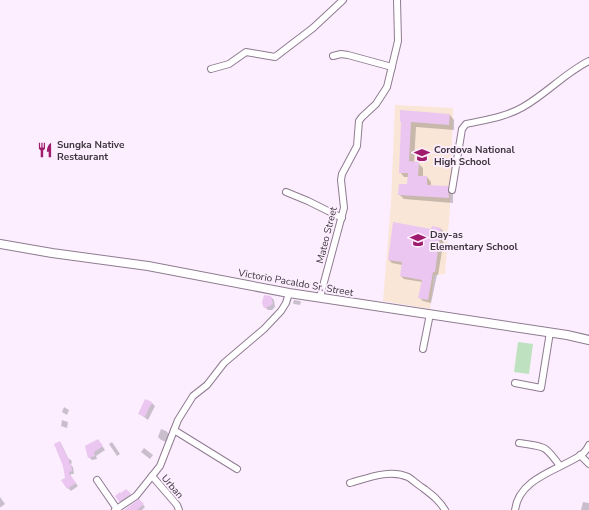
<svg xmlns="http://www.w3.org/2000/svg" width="589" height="510" viewBox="0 0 589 510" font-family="'Nunito Sans',sans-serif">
<rect width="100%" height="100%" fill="#fceefe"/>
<polygon fill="#f9e6d6" points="395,105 453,108 450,207 445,274 434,275 430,309 383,301 391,203"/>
<polygon fill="#bee2c0" points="518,342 533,344 529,374 514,372"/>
<g fill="#0003">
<polygon points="450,115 454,120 454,130 416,127 414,162 418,163 423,168 423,177 427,177 431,182 431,186 448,187 453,192 453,203 404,199 399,194 408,185 409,177 404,177 400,172 402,123"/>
<polygon points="433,228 441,229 445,233 438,275 437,275 431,303 423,301 419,297 422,282 404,279 401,276 402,265 392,263 389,260 432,230"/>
<polygon points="271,297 274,300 275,307 272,310 268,310 265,307"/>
<polygon points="294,300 300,301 301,302 300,305 294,304 293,303"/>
<polygon points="152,403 155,406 148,420 140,414"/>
<polygon points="64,407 69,410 67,415 62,412"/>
<polygon points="62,420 68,422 67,428 61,426"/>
<polygon points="161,429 166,431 169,434 166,442 161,440 158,437"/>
<polygon points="98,440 105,450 96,456 97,459 92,460 89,457"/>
<polygon points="59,442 62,445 68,458 72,461 71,465 73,467 74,474 71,474 71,477 78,486 71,491 68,488"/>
<polygon points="112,442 120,454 117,456 109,444"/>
<polygon points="144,448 153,455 150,459 141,452"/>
<polygon points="126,490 131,495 121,503 120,501"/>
<polygon points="0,497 5,504 1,507 0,507"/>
<polygon points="139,500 145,507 142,510 126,510"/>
<polygon points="583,502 589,503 589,510 581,510"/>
</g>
<g fill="#ebc6f0">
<polygon points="400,110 450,114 449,125 411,122 409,161 419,162 418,176 427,176 427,185 448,186 449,198 398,195 399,184 407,184 408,173 399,173 401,122 400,121"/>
<polygon points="393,222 431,229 432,226 441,228 435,272 433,272 428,300 418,298 422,280 400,276 402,262 388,260"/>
<polygon points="264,295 271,296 273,304 268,307 264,308 262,303"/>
<polygon points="145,399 152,402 145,417 138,414"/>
<polygon points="98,439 103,446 94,452 95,456 88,458 85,446"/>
<polygon points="60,441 67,457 69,458 69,464 71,463 72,471 69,472 69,473 76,483 67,489 61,480 65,478 63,466 54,444"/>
<polygon points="126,489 131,494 119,502 115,496 120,492 121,493"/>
<polygon points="139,499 144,504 137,510 124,510"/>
</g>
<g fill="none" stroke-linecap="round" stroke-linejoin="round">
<defs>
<g id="minor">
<polyline points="333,56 341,54 348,55 392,67"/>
<polyline points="211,69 229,64 246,52 275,57 313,28 343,0"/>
<path d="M452 190 462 129 466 124C484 120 506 117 523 107 546 94 565 73 589 61"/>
<polyline points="286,192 308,201 342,218"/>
<polyline points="320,297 344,208 341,180 342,174 357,146 359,121 362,117 376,104 387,87 398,41 397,0"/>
<polyline points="423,349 430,314"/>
<polyline points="515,383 541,388 550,332"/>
<polyline points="174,430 237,469"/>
<path d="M519 443C545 447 544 444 560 466"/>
<polyline points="580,455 589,464"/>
<polyline points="152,476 177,505 179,510"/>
<polyline points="97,480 117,509"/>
<path d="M350 483C368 478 389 469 408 477 413 480 418 485 423 488 432 495 439 500 445 510"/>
<polyline points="115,510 136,496 160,466 178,420 193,396 207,385 224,363 264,329 281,311 286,303 289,293"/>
<path d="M515 510C519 478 559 470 581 455 584 453 587 449 589 445"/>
</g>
<polyline id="tertiary" points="0,244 52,253 148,266 289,293 567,335 589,340"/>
</defs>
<use href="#minor" stroke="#907b92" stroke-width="8"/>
<use href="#tertiary" stroke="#907b92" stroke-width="10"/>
<use href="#minor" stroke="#fff" stroke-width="6"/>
<use href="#tertiary" stroke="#fff" stroke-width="8"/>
</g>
<defs>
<symbol id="restaurant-bare" viewBox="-9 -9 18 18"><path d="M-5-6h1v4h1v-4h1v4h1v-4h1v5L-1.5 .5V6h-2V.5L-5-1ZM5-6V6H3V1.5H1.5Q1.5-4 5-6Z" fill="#9f1c6d" stroke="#fceefe" stroke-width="2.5" paint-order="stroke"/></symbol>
<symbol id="school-bare" viewBox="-9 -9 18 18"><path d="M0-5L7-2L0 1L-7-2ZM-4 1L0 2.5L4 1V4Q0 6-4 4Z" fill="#9f1c6d" stroke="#fceefe" stroke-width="2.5" paint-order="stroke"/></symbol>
</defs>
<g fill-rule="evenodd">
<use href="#restaurant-bare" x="34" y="139" width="22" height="22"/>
<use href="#school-bare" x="411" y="144" width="22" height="22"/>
<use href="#school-bare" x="407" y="229" width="22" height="22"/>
</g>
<g text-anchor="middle" stroke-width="3.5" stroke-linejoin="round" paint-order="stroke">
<g font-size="10" font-weight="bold" fill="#3e353f" stroke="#fceefe" text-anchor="start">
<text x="57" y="148">Sungka Native<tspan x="57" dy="12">Restaurant</tspan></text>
<text x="434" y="153">Cordova National<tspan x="434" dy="12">High School</tspan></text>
<text x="430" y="238">Day-as<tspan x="430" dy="12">Elementary School</tspan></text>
</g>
<g font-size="10" fill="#3e353f" stroke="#fceefe">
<text transform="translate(326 235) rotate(-76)" y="4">Mateo Street</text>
<text transform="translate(296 282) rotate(10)" y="4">Victorio Pacaldo Sr. Street</text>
<text transform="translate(173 486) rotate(49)" y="4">Urban</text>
</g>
</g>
</svg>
